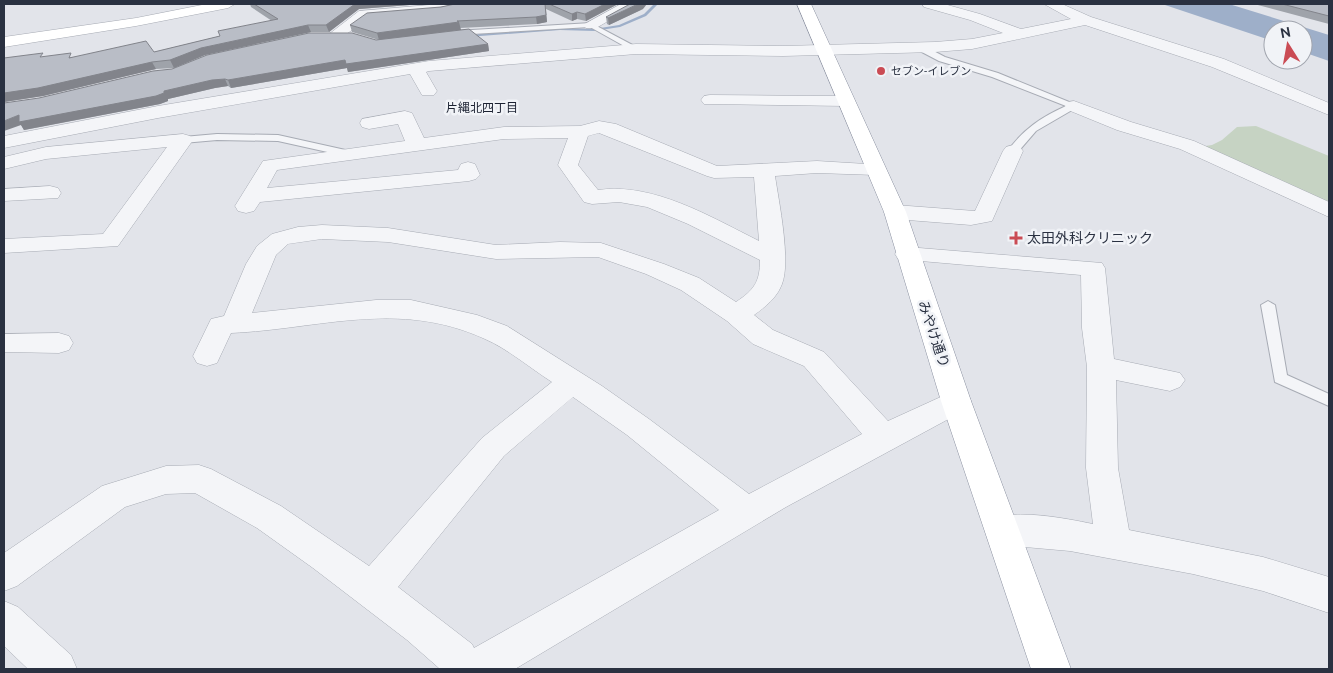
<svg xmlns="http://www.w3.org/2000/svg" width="1333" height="673" viewBox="0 0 1333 673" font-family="Ubuntu,'Noto Sans JP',sans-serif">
<rect width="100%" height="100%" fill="#e2e4ea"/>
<polygon fill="#c6d3c3" points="1256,126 1329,156 1329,207 1202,151 1199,147 1212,145 1222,140 1237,127"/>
<polygon fill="#9eafc9" points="1162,4 1229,4 1329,35 1329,61 1303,52 1303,30 1273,30 1273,41"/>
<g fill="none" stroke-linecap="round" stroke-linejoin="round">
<polygon fill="#9eafc9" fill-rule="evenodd" points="654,4 658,4 646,16 620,27 594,31 560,30 467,37 465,36 467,35 560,28 594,29 619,25 644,14"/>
<defs>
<g id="lane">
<polygon points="591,23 640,49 633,51 590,27 455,35 451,33 455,31"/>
<path d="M918 46H924L945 57 998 73 1079 106 1036 131 1017 153H1009L1008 151C1023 129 1042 117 1066 106L992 77 939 61 918 50Z"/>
<polygon points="217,134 278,135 350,151 355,154 350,157 278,141 217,140 183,143 178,140 183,137"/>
<polygon points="1268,301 1275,305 1287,375 1329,394 1329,406 1275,382 1261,305"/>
</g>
<g id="street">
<polygon points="441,4 466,4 464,7 442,12 368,18 341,38 331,38 328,35 359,11"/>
<polygon points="621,4 638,4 596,28 586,28 583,25"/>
<polygon points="922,4 944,4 980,14 1021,29 1071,19 1044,4 1062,4 1091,17 1224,59 1329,103 1329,115 1212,67 1085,25 972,49 935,52 783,56 636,54 429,71 426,72 437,91 434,95 422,95 410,74 158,118 4,148 4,136 158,106 429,61 636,44 783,46 935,42 972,39 1003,33 970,20 924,7"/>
<polygon points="710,95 846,96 852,97 855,101 852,105 846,106 704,104 701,100 704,96"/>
<polygon points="1074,101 1131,122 1194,141 1329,202 1329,217 1180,149 1117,130 1068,110 1065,106 1068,102"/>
<path d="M405 111 412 113 424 138 504 127 580 126 599 121 616 124 717 166 817 161 883 165 886 169 883 173 876 175 817 173 775 176C779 202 791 261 782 284 777 298 765 307 754 315L773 330 824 352 888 421 956 390 967 393 971 401 967 409 786 507 515 669H440L407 640 313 568 257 528 195 493 166 494 125 507 17 586 4 591V553L102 486 166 466 199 465 211 469 281 506 369 566 482 438 552 382C530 368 508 349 485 339 398 299 320 329 231 333L217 363 207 366 197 363 193 356 211 319 224 316 246 264 257 246 272 234 298 227 322 225 388 228 496 245 560 242 601 243 664 264 699 278 736 302C754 290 760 282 760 260L688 224 647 207 619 202 592 204 584 202 558 165 568 138 504 139 277 170 267 188 458 170 461 164 468 162 475 164 480 175 476 179 469 181 260 202 254 211 246 213 238 211 235 206 263 161 405 141 398 124 369 129 362 127 360 123 362 119ZM599 133 707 176 714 178 754 177 759 241C711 217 653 182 598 190L578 165 588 136ZM322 239 388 242 496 259 598 257 646 274 681 290 727 321 753 344 804 366 862 434 749 494 649 419 602 386 507 326 477 315 411 300H376L252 313 276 255 288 244ZM573 397 627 435 719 510 474 648 472 644 398 587 504 456Z"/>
<polygon points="183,134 190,136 193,140 118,246 4,253 4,239 103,234 167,147 46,159 4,169 4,157 46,147"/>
<polygon points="1013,145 1020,147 1023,151 992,221 971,225 895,219 887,217 884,212 887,207 895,205 975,211 1003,151 1006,147"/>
<polygon points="50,186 58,188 61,193 58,198 4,201 4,189"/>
<path d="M907 247 1102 263 1105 268 1114 359 1180 373 1185 380 1180 387 1170 391 1116 380 1118 468 1129 530 1263 557 1329 577V613L1263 591 1193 574 1070 551 1003 545 991 541 985 530 991 519C1017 509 1064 518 1093 524L1086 468 1087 367 1082 328 1081 275 898 259 895 254 898 249Z"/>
<polygon points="59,333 69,336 73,343 69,350 59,353 4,352 4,334"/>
<polygon points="4,601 18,607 71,655 77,669 28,669 4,646"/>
</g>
<polygon id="secondary" points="207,4 235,4 228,8 136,26 4,47 4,37 136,18"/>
<polygon id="highway" points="797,4 811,4 906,212 971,401 1071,669 1031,669 941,401 884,212"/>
</defs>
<use href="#lane" stroke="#a7abb4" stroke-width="2"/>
<use href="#street" stroke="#a7abb4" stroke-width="1"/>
<use href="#secondary" stroke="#a7abb4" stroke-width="1"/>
<use href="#highway" stroke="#8a90a0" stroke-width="1"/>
<use href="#lane" fill="#f4f5f8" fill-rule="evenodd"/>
<use href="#street" fill="#f4f5f8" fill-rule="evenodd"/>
<use href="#secondary" fill="#fff" fill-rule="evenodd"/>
<use href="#highway" fill="#fff" fill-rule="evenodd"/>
</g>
<g fill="#9fa3aa">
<polygon points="250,4 422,4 359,9 329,32 311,32 205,55 174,68 156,69 43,96 4,102 4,58 73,57 154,52 220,36 272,21 251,7"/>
<polygon points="455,4 618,4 586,21 577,19 572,21 546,9 547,22 537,24 460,28 461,30 382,40 488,44 489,51 348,72 347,68 231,88 228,86 215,88 168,99 168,101 160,104 24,130 21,125 39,98 172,69 379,40 352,32 350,25"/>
<polygon points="1254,4 1329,4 1329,24"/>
<polygon points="643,9 609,25 607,24 606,17"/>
</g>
<g fill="#82848b">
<polygon points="355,4 422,4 359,9 329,32 326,25"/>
<polygon points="545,4 547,22 537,24 536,17"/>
<polygon points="605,4 618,4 586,21 585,14"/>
<polygon points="638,4 647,4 643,9 609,25 608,18"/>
<polygon points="577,12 577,19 572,21 572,14"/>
<polygon points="459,22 461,30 379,40 377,33"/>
<polygon points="308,25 311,32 205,55 174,68 170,60 201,48"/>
<polygon points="488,44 489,51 348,72 347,68 231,88 228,80 345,60"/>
<polygon points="152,62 156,69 43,96 4,102 4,93"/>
<polygon points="225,79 228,86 215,88 168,99 168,101 160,104 24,130 21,125 4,131 4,121 19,115 164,91 212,80"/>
</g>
<g fill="#b9bdc6" stroke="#82848b">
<polygon points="254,4 355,4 326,25 308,25 201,48 170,60 152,62 38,88 4,93 4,58 43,53 40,57 71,53 69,58 146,41 154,52 220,36 218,31 278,19"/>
<polygon points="455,4 545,4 546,15 536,17 457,21 459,22 377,33 350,25 367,13 441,7"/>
<polygon points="549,4 605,4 585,14 577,12 572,14"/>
<polygon points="630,4 638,4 608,18 606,17"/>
<polygon points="1282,4 1329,4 1329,16"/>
<polygon points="469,29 488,44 346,64 345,60 228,80 225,79 212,80 164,91 164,93 156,96 19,122 19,115 4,121 4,103 39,98 153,71 172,69 207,55 309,33 352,33 376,40"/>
</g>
<g fill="#ca4b54" stroke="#f1f3f7" stroke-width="2">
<circle cx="881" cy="71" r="5"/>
<path d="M1013.5 230.5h5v5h5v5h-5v5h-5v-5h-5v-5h5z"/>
</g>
<g text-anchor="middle" stroke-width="5" stroke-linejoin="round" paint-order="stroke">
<g font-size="11" fill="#2a3141" stroke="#f1f3f7" text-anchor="start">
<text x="891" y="75">セブン-イレブン</text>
</g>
<g font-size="12" fill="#1c2232" stroke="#f1f3f7">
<text x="482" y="112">片縄北四丁目</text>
</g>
<g font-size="14" fill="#2a3141" stroke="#f1f3f7" text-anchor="start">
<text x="1027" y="243">太田外科クリニック</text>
</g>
<g font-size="14" fill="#2a3141" stroke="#f1f3f7">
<text transform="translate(934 334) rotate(71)" y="5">みやけ通り</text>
</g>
</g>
<rect width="1333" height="673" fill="none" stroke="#2a3141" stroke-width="10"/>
<g transform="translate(1288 45) rotate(349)"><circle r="24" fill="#f1f3f7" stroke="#a1a5ae"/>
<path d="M0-4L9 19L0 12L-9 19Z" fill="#ca4b54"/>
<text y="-8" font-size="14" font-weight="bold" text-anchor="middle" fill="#2a3141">N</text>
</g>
</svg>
